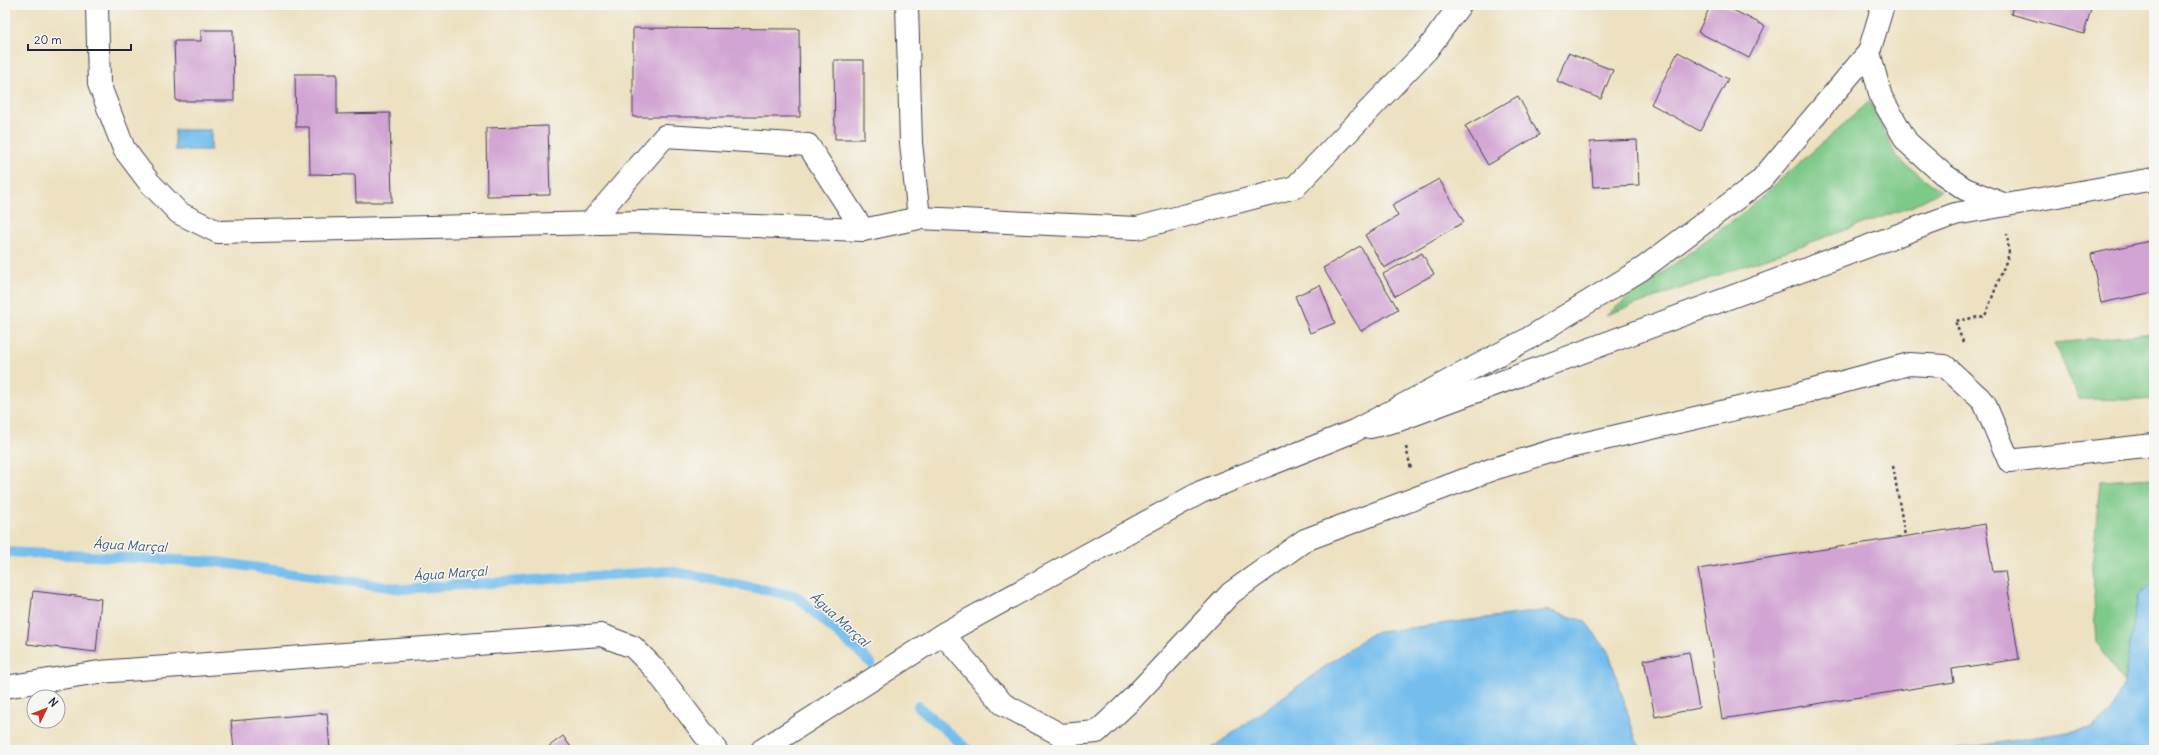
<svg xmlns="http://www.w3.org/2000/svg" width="2159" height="755" viewBox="0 0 2159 755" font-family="Delius,sans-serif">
<rect width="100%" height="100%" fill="#f6f6f2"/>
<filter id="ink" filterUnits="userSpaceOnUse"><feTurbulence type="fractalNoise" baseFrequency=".025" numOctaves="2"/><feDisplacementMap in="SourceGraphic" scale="8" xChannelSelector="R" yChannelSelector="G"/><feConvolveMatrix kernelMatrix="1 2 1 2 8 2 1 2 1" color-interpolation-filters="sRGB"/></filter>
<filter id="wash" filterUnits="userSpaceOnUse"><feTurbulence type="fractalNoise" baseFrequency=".012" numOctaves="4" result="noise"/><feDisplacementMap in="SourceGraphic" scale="16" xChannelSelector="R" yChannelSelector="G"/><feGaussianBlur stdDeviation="0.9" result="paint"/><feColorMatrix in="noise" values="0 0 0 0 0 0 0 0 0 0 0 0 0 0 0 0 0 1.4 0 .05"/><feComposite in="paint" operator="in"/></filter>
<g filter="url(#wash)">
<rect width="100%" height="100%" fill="#ede1c1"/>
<g fill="#7dc988" stroke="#507662">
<polygon points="1870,101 1897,158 1941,191 1913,206 1606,315 1745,211"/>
<polygon points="2154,333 2154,399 2141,400 2079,399 2055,343"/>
<polygon points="2154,478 2154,581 2138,595 2124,683 2097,643 2092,569 2100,481"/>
</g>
<g fill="#74beed" stroke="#4b7094">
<rect x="175" y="130" width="36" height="20"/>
<polygon points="2154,581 2154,750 1952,750 2093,728 2111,712 2124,683 2138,595"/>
<polygon points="1547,610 1585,621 1609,653 1636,740 1642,750 1209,750 1372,633"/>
</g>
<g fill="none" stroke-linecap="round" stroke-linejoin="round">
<g stroke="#74beed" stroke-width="10">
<polyline points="5,552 218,562 402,589 669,571 796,596 871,663"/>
<polyline points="918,706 968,750"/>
</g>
</g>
<g id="blocks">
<g fill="#d1a4d3">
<polygon points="1711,5 1723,5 1765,26 1749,58 1698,32"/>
<polygon points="2013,5 2092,5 2084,34 2011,14"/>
<polygon points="633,28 799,29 800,117 633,117"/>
<polygon points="201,30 233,30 234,101 176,101 174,41 201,41"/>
<polygon points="1678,52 1728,79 1700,131 1651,104"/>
<polygon points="1568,53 1613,70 1601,99 1557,81"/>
<polygon points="834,60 864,60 864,139 835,139"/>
<polygon points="295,74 337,74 337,114 390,113 392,202 356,202 355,175 310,174 309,127 296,127"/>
<polygon points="1518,96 1539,135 1488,165 1465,126"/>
<polygon points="548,126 550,195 487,196 486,128"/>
<polygon points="1637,140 1639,185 1593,187 1590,142"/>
<polygon points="1439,179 1464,222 1384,268 1365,235 1398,216 1392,205"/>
<polygon points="2154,240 2154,292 2101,303 2091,254"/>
<polygon points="1360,246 1398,309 1361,331 1323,268"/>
<polygon points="1422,253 1434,274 1395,296 1383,274"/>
<polygon points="1320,285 1335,323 1310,333 1295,296"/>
<polygon points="1985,524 1993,572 2005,571 2019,659 1952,669 1954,682 1722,719 1698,569"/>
<polygon points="33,591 101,599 96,652 27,644"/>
<polygon points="1689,652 1699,708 1655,717 1644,660"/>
<polygon points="327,713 330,750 234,750 231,721"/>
<polygon points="563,736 573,750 544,750"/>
</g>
</g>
</g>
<g filter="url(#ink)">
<use href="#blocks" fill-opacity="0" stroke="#403f4f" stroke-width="1"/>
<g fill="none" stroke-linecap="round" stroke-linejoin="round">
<defs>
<g id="minor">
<polyline points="97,5 99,84 124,149 149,182 179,213 218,232 644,222 863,230 919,218"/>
<polyline points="907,5 911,143 919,218 1137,228 1295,187 1427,50 1460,5"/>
<polyline points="590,223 665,136 808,145 863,230"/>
<polyline points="1370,427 1399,420 1955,214 2154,179"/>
<polyline points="943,634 1003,704 1061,735 1097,732 1131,700 1231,593 1305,540 1493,469 1556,450 1791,396 1909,364 1945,366 1984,402 2009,461 2154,445"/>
<polyline points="5,687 99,672 601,635 633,647 654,668 716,750"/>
</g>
<g id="major">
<polyline points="1869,52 1881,97 1907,142 1943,174 1965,189 2003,204"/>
<polyline points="762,750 943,634 1201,492 1354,431 1526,340 1642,269 1760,181 1869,52 1883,5"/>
</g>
</defs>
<use href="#minor" stroke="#403f4f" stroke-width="24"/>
<use href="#major" stroke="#403f4f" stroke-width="24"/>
<g stroke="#403f4f" stroke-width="2.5" stroke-dasharray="3 3" stroke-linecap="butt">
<polyline points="1963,342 1955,321 1985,316 2009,254 2007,234"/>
<polyline points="1406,447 1411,469"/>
<polyline points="1893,466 1905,536"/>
</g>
<use href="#minor" stroke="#fff" stroke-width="22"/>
<use href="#major" stroke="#fff" stroke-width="22"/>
</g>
</g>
<g text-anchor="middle" stroke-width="3" stroke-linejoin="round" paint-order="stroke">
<g font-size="13" font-style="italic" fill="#3f5979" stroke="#f6f6f2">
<text transform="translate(130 545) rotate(3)" y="5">Água Marçal</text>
<text transform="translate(450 573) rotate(-4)" y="5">Água Marçal</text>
<text transform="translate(840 619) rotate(42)" y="5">Água Marçal</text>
</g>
</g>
<rect width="2159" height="755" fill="none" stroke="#f6f6f2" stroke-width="20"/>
<g transform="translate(46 709) rotate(47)"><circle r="19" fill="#f6f6f2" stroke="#a1a1a9"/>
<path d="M0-3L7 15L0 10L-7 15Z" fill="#c8321e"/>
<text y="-6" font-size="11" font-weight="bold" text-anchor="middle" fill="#22223b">N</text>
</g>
<path d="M28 44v6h103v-6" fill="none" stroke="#22223b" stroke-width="2"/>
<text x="34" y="44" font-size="12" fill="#22223b" stroke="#f6f6f2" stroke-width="3" paint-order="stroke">20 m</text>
</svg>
